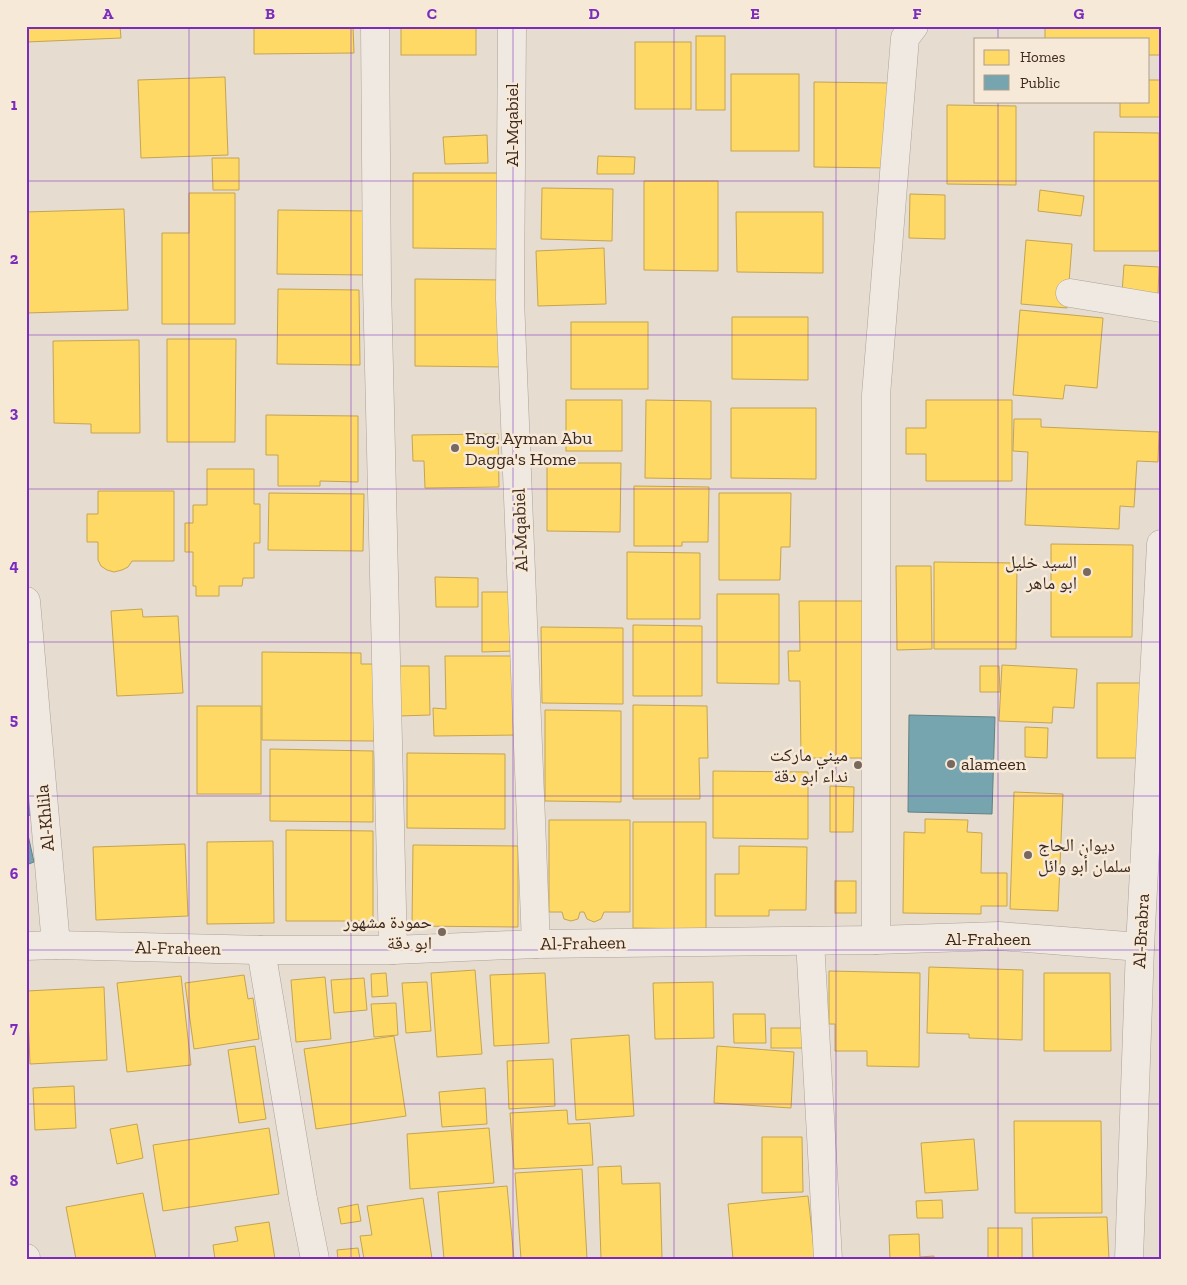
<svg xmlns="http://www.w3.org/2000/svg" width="1187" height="1285" viewBox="0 0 1187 1285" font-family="'Zilla Slab','Noto Naskh Arabic',serif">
<rect width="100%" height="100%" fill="#e7dcd0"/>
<g fill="#ffd966" stroke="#c5a451">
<polygon points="26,26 120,26 121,38 26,42"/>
<polygon points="254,26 353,26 354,53 254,54"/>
<rect x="401" y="26" width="75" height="29"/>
<polygon points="1045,26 1161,26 1161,55 1148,55 1148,39 1045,39"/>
<rect x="696" y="36" width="29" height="74"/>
<rect x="635" y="42" width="56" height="67"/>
<rect x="731" y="74" width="68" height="77"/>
<polygon points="225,77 228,155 141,158 138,80"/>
<polygon points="1148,80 1161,80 1161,117 1120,117 1120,101 1148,101"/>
<polygon points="814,82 891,83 890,168 814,167"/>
<polygon points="947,105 1016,106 1016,185 947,184"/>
<polygon points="1094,132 1159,133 1159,251 1094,251"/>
<polygon points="487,135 488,163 445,164 443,137"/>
<polygon points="598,156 635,157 634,174 597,174"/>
<polygon points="212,158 239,158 239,190 213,190"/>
<polygon points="413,173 501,173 501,249 413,248"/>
<polygon points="644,181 718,181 718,271 644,270"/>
<polygon points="542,188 613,189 612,241 541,239"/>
<polygon points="1040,190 1084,196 1081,216 1038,211"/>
<polygon points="189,193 235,193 235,324 162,324 162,233 189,233"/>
<polygon points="910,194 945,195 945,239 909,238"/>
<polygon points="124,209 128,310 26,313 26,212"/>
<polygon points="278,210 368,211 368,275 277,274"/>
<polygon points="736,212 823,212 823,273 737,272"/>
<polygon points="1026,240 1072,244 1067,308 1021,304"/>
<polygon points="604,248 606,304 538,306 536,251"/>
<polygon points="1124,265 1159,267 1158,296 1122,293"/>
<polygon points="415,279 505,280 505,367 415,366"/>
<polygon points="278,289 359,290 360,365 277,364"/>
<polygon points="1020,310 1103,318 1097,388 1065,385 1063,399 1013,395"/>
<polygon points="732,317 808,317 808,380 732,379"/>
<rect x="571" y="322" width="77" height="67"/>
<polygon points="167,339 236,339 235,442 167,442"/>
<polygon points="139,340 140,433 91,433 91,424 54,423 53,341"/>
<rect x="566" y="400" width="56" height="51"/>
<polygon points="646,400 711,401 711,479 645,478"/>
<polygon points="926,400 1012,400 1012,481 926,481 926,454 906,454 906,428 926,428"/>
<polygon points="731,408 816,408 816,479 731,478"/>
<polygon points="266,415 358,416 358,482 320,481 320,486 278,486 278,455 266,455"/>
<polygon points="1014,419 1041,419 1041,427 1159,432 1158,462 1137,461 1134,507 1120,506 1119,529 1025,525 1028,452 1013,451"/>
<polygon points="498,434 499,487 425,488 424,461 413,461 412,435"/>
<polygon points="547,463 621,463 620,532 547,531"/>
<polygon points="207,469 254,469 254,504 260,504 260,543 254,543 254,578 243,578 242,586 219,586 219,596 196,596 196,586 193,586 193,552 185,552 185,523 193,523 193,505 207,505"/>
<polygon points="634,486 709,487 708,542 682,542 682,546 634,546"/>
<polygon points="98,491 174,491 174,561 132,561 128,567 122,570 114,572 107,570 101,566 98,560 98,542 87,542 87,514 98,514"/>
<polygon points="269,493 364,494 363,551 268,550"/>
<polygon points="719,493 791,493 790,547 781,547 780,580 719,580"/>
<polygon points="1051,544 1133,545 1132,637 1051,637"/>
<polygon points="627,552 700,553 700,619 627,619"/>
<polygon points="934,562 1017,563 1016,649 934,649"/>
<polygon points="896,566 931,566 932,649 897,650"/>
<polygon points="435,577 478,578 478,607 436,607"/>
<polygon points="482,592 512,592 513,651 482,652"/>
<polygon points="717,594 779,594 779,684 717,683"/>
<polygon points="799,601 870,601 872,758 801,758 800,681 789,681 788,651 800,651"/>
<polygon points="142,609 143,617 178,616 183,693 117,696 111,611"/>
<polygon points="633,625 702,626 702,696 633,696"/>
<polygon points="541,627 623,628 623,704 542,703"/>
<polygon points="262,652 361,653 361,664 374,664 374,741 262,740"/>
<polygon points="445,656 518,656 519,735 434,736 433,708 446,709"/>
<polygon points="1002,665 1077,669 1074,708 1053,707 1052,723 999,721"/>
<polygon points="398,666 429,666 430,715 399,716"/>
<polygon points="980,666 999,666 1000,692 980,692"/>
<rect x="1097" y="683" width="54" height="75"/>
<polygon points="633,705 707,706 708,758 699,758 700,799 633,799"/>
<rect x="197" y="706" width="64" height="88"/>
<polygon points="545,710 621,711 621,802 545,801"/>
<polygon points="1025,727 1048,728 1047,758 1025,757"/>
<polygon points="270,749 373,751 373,822 270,821"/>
<polygon points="407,753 505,754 505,829 407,828"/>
<polygon points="713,771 808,772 808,839 713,838"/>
<polygon points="830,786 854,787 853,832 830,832"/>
<polygon points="1014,792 1063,794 1058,911 1010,909"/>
<polygon points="925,819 968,820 967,832 982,833 981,873 1007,873 1007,906 981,906 981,914 903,913 904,832 925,833"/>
<polygon points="549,820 630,820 630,912 604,912 601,919 594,922 587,919 584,912 580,912 578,919 571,921 564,919 562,912 549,912"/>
<polygon points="633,822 706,822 706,929 633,928"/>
<polygon points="286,830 373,831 373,921 286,921"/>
<polygon points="273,841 274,923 207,924 207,842"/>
<polygon points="185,844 188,916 96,920 93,847"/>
<polygon points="413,845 518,846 518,927 412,926"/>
<polygon points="739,846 807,847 806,910 769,910 769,916 715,916 715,874 739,874"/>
<rect x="835" y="881" width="21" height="32"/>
<polygon points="929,967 1023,970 1022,1040 969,1038 969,1034 927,1033"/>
<polygon points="475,970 482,1054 437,1057 431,973"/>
<polygon points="829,971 920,973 919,1067 867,1066 867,1051 835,1051 835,1024 829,1024"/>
<polygon points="386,973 388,996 372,997 371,974"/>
<polygon points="545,973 549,1043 494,1046 490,975"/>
<polygon points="1044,973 1110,973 1111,1051 1044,1051"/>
<polygon points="244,975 248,999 253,998 259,1039 194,1049 185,983"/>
<polygon points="181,976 191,1065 127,1072 117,983"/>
<polygon points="325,977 331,1039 296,1042 291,980"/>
<polygon points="364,978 367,1010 334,1013 331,980"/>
<polygon points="427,982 431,1031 406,1033 402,983"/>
<polygon points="713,982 714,1038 655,1039 653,983"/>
<polygon points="104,987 107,1060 30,1064 27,991"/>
<polygon points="396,1003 398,1035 374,1037 371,1004"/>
<polygon points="733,1014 765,1014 766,1043 734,1043"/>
<rect x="771" y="1028" width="34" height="20"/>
<polygon points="629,1035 634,1116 576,1120 571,1039"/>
<polygon points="394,1036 406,1116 316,1129 304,1049"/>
<polygon points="255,1046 266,1119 239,1123 228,1050"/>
<polygon points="717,1046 794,1052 791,1108 714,1103"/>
<polygon points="553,1059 555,1106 509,1109 507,1061"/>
<polygon points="74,1086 76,1128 35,1130 33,1088"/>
<polygon points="485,1088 487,1124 442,1127 439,1092"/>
<polygon points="567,1110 568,1124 590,1123 593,1165 514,1169 510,1113"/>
<polygon points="1014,1121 1101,1121 1102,1213 1015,1213"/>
<polygon points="137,1124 143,1158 117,1164 110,1129"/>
<polygon points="269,1128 279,1194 163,1211 153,1145"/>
<polygon points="489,1128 494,1183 410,1189 407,1134"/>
<polygon points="762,1137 802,1137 803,1192 762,1193"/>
<polygon points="974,1139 978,1190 925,1193 921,1143"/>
<polygon points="621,1166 622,1184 660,1183 662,1259 601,1259 598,1167"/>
<polygon points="582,1169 587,1259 521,1259 515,1173"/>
<polygon points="507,1186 514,1259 444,1259 438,1192"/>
<polygon points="143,1193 156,1259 76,1259 66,1207"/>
<polygon points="808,1196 815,1259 733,1259 728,1204"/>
<polygon points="423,1198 432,1259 364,1259 360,1236 372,1235 367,1206"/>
<polygon points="942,1200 943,1218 917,1218 916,1201"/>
<polygon points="358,1204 361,1221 341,1224 338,1208"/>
<polygon points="1107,1217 1109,1259 1033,1259 1032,1218"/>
<polygon points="269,1222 275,1259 215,1259 213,1245 238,1241 235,1227"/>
<rect x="988" y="1228" width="34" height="31"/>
<polygon points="919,1234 920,1257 934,1256 934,1259 890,1259 889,1235"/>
<polygon points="358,1248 360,1259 338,1259 337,1250"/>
</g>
<g fill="#76a5af" stroke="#658084">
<polygon points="909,715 995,717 992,814 908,812"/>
<polygon points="26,741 38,809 26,818"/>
<polygon points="26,826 34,862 26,865"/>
</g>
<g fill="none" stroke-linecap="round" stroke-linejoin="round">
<defs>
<g id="minor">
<polyline points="375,26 377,284 393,950"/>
<polyline points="512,26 510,299 536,944"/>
<polyline points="1070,293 1161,308"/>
<polyline points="26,601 56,945"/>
<polyline points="876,940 876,395 905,38 914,26"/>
<polyline points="810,941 828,1259"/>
<polyline points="26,946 56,945 261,950 393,950 536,944 876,940 999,936 1140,947"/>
<polyline points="261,950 303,1199 315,1259"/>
<polyline points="26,1258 26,1259"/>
<polyline points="1129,1259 1140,947 1161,544"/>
</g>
</defs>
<use href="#minor" stroke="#ada298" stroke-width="29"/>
<use href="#minor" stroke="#efe9e2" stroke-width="28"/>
</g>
<path fill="none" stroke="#7b2cbf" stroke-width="1" stroke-opacity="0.55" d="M189 26V1259M351 26V1259M513 26V1259M674 26V1259M836 26V1259M998 26V39M998 101V1259M26 181H1161M26 335H1161M26 489H1161M26 642H1161M26 796H1161M26 950H1161M26 1104H1161"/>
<g fill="#78685d" stroke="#f7e9d7" stroke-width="2">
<circle cx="455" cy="448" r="5"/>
<circle cx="1087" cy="572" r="5"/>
<circle cx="951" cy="764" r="5"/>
<circle cx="858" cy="765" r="5"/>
<circle cx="1028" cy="855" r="5"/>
<circle cx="442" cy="932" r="5"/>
</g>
<g text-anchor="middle" stroke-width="5" stroke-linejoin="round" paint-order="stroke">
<g font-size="18" fill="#3d291f" stroke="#f7e9d7">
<text transform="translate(512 125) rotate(-90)" y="6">Al-Mqabiel</text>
<text transform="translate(520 530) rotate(-92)" y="6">Al-Mqabiel</text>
<text transform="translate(45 818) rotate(-95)" y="6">Al-Khlila</text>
<text transform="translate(1141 931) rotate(-87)" y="6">Al-Brabra</text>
<text x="988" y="945">Al-Fraheen</text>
<text transform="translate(583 943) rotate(-1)" y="6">Al-Fraheen</text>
<text transform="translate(178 948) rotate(1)" y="6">Al-Fraheen</text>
</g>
<g font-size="18" fill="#3d291f" stroke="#f7e9d7" text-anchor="start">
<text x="465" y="444">Eng. Ayman Abu<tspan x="465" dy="21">Dagga's Home</tspan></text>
<text x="1077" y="568" text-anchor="end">السيد خليل<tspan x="1077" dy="21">ابو ماهر</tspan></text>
<text x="848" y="761" text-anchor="end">ميني ماركت<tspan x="848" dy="21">نداء ابو دقة</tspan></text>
<text x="961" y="770">alameen</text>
<text x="1038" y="851">ديوان الحاج<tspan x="1038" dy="21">سلمان أبو وائل</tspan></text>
<text x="432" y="928" text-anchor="end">حمودة مشهور<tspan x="432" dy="21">ابو دقة</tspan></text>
</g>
</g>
<rect width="1187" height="1285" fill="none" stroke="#f7e9d7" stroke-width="55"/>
<rect x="974" y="38" width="175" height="65" fill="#f7e9d7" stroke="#ad9c8d"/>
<rect x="984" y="50" width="25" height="15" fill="#ffd966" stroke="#ad9c8d"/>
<text x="1020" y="62" font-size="15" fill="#3d291f">Homes</text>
<rect x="984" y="75" width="25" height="15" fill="#76a5af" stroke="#ad9c8d"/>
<text x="1020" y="88" font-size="15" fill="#3d291f">Public</text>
<rect x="28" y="28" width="1132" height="1230" fill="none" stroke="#7b2cbf" stroke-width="2"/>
<g font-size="16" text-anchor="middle" font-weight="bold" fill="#7b2cbf">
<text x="108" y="19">A</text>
<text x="270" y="19">B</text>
<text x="432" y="19">C</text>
<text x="594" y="19">D</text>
<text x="755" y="19">E</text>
<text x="917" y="19">F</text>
<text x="1079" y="19">G</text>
<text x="14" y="110">1</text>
<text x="14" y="264">2</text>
<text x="14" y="418">3</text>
<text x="14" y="571">4</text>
<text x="14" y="725">5</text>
<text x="14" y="879">6</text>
<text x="14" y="1033">7</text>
<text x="14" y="1186">8</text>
</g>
</svg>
